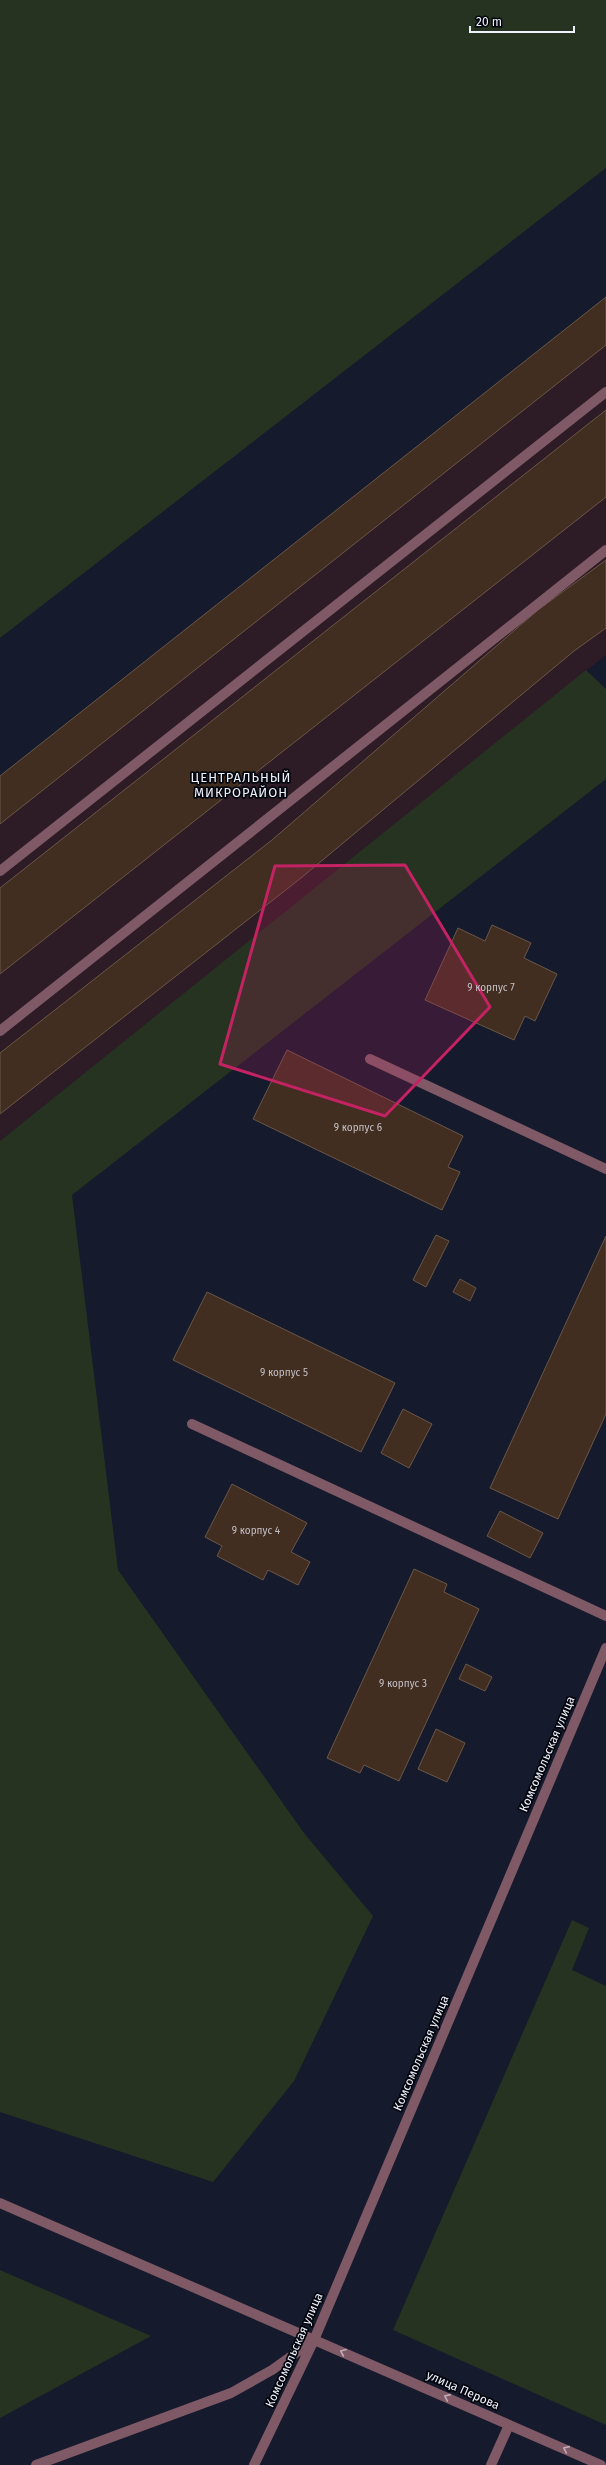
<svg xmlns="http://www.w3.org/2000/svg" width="606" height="2465" viewBox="0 0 606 2465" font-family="'Fira Sans',sans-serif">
<rect width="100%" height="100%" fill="#151a2c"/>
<polygon fill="#2d1c25" points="606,315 606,655 0,1141 0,797"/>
<g fill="#263321">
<polygon points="0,0 606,0 606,168 0,638"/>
<polygon points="586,670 606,689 606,779 72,1195 118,1570 304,1833 373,1916 294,2081 213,2182 0,2112 0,1141"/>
<polygon points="572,1920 589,1928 572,1970 606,1986 606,2425 393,2330"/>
<polygon points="0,2270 151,2336 0,2418"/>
</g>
<g fill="#412e21" stroke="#6b5748">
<polygon points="606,297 606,345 0,824 0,776"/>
<polygon points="606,410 606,497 0,974 0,888"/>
<polygon points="606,560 606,628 574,651 301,878 0,1114 0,1053 272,840 538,610"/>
<polygon points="492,925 531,943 524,958 557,974 535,1021 525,1016 514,1040 425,1000 458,928 485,941"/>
<polygon points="287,1050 463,1136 448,1167 460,1172 442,1210 253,1119"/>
<polygon points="436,1235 449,1241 426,1287 413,1280"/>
<polygon points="606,1236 606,1414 558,1519 490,1488"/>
<polygon points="460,1279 476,1288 470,1301 453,1292"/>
<polygon points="207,1292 395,1383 361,1452 173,1360"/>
<polygon points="403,1409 432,1424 409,1468 381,1453"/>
<polygon points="232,1484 307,1523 291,1552 310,1562 298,1585 268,1570 263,1580 217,1556 222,1546 205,1537"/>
<polygon points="500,1511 543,1533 530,1558 487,1536"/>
<polygon points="414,1569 447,1584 444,1592 479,1609 399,1781 364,1765 360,1773 327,1758"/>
<polygon points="466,1664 492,1677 485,1691 459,1679"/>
<polygon points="436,1729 465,1743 447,1782 418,1769"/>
</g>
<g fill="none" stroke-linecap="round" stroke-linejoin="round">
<g stroke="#7f5965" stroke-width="10">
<polyline points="0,871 606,392"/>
<polyline points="0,1031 606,550"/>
<polyline points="370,1059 606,1169"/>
<polyline points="192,1424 606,1616"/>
<polyline points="36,2465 231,2393 272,2370 314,2340"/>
<polyline points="491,2465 509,2425"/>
</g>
<g stroke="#7f5965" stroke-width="10">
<polyline points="0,2203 601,2465"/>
<polyline points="254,2465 314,2340 606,1648"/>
</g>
</g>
<defs><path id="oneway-chevron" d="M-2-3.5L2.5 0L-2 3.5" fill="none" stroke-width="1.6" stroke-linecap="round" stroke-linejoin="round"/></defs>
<g stroke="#bdadb9">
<use href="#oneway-chevron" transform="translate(343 2352) rotate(-157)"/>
<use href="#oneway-chevron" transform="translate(447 2397) rotate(-156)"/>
<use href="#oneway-chevron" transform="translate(566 2449) rotate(-156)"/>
</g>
<path fill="#c42363" fill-opacity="0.2" stroke="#c42363" stroke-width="3" stroke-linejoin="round" d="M405 865 490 1007 385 1116 220 1064 275 866Z"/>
<g text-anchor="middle" stroke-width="3.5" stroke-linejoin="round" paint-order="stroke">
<g font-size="10" fill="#c4c1c6">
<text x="491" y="991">9 корпус 7</text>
<text x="358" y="1131">9 корпус 6</text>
<text x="284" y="1376">9 корпус 5</text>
<text x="256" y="1534">9 корпус 4</text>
<text x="403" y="1687">9 корпус 3</text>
</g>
<g font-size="12" fill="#eff2fd" stroke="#04060d">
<text transform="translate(547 1754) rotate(-67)" y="4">Комсомольская улица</text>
<text transform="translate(421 2053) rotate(-67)" y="4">Комсомольская улица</text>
<text transform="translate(294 2350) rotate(-66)" y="4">Комсомольская улица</text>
<text transform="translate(463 2390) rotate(24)" y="4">улица Перова</text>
</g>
<g font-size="13" letter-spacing="1" fill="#eff2fd" stroke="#04060d">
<text x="241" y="782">ЦЕНТРАЛЬНЫЙ<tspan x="241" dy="15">МИКРОРАЙОН</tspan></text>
</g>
</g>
<path d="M470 26v6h104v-6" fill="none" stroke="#eff2fd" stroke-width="2"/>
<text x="476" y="26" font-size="12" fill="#eff2fd" stroke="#04060d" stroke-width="3" paint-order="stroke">20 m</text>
</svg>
